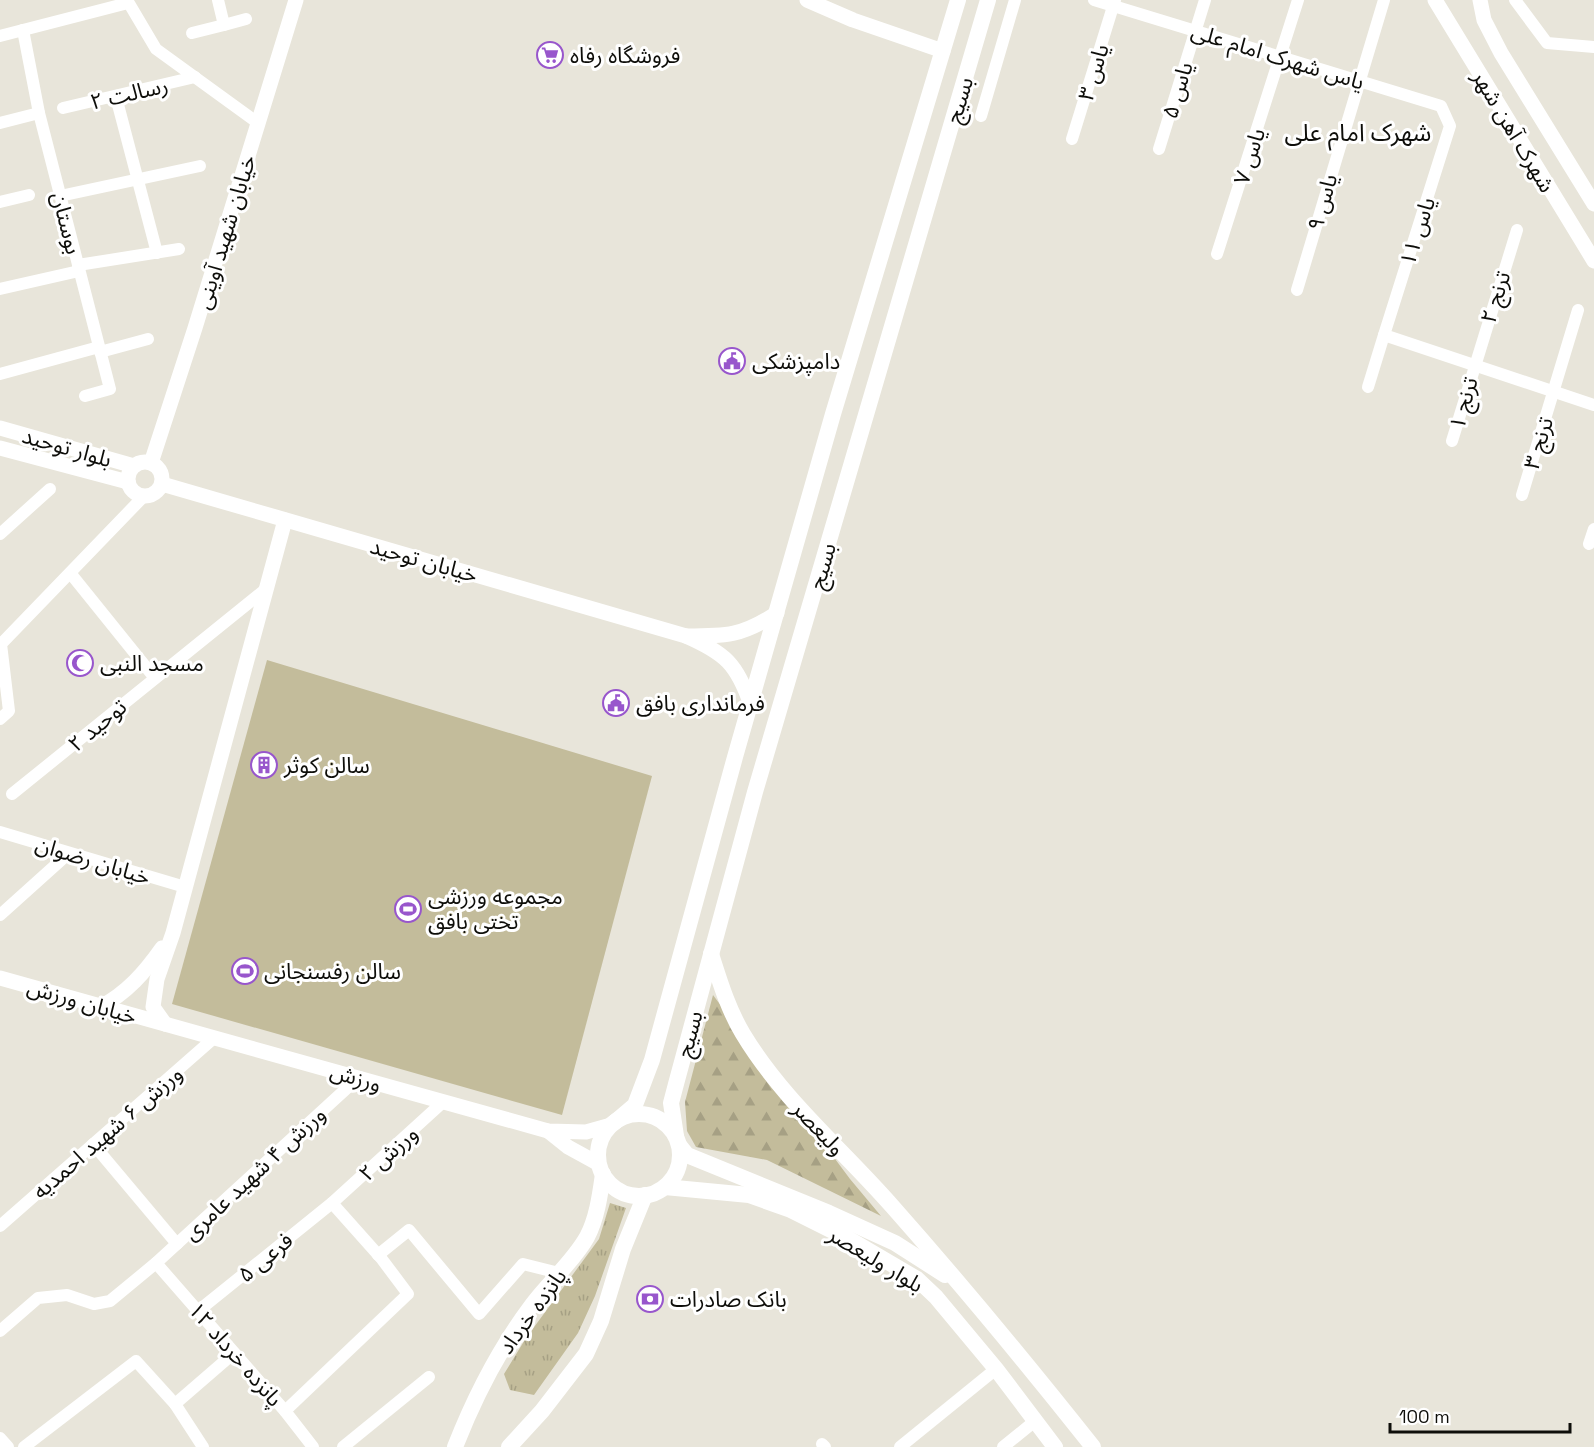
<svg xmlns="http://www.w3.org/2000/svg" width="1594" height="1447" viewBox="0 0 1594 1447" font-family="'Space Grotesk','Noto Sans Arabic',sans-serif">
<defs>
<pattern id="grass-tufts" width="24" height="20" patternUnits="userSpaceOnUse" patternTransform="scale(1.5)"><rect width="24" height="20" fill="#c3bc9b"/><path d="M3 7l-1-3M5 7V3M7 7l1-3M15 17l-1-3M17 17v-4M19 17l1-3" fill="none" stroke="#a6a084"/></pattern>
<pattern id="forest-firs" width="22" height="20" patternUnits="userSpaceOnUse" patternTransform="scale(1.5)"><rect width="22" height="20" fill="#c3bc9b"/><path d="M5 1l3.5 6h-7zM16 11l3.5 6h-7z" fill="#a6a084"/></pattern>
</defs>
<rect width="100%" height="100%" fill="#e8e5da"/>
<polygon fill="url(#grass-tufts)" points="610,1203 626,1208 595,1296 578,1333 534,1395 510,1390 504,1374 526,1338 599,1239"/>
<polygon fill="url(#forest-firs)" points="713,995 850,1179 881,1216 767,1160 696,1147 687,1131 685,1102"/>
<polygon fill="#c3bc9b" points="267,660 652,776 562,1115 172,1004"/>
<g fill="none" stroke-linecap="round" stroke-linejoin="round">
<g stroke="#fff" stroke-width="12">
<polyline points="127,0 156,49 258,123"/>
<polyline points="218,0 224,25 246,19"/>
<polyline points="1094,0 1441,106 1450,126 1384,335 1594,405"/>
<polyline points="1515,0 1547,43 1594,47"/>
<polyline points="23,30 39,113 110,389 85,396"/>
<polyline points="192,33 224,25"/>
<polyline points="0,36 128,3"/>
<polyline points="116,97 157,253"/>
<polyline points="63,108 195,77"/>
<polyline points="981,116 1015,0"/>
<polyline points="0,123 39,113"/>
<polyline points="1072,139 1115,0"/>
<polyline points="1159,149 1205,0"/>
<polyline points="60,196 200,166"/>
<polyline points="0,202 29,195"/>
<polyline points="1217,254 1298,0"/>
<polyline points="78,265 179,249"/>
<polyline points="0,289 79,271"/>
<polyline points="1297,290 1384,0"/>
<polyline points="100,352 148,339"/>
<polyline points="0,374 99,347"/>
<polyline points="1368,387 1384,335"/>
<polyline points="1452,441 1517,230"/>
<polyline points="1522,495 1578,310"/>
<polyline points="0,534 50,489"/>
<polyline points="1589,544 1594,529"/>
<polyline points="71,574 154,677"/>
<polyline points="0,719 9,711 1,644 144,496"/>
<polyline points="12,794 266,589"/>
<polyline points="0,832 185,887"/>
<polyline points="0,915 69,853"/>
<polyline points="93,1144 177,1244"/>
<polyline points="0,1226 214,1038"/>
<polyline points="378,1255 409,1230 479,1314 523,1264 559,1273"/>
<polyline points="156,1263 285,1411 313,1447"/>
<polyline points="198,1311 332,1203 443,1102"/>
<polyline points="0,1331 38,1298 67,1295 94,1304 110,1301 156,1263 358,1078"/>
<polyline points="285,1411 408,1294 381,1258 332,1203"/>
<polyline points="0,1438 8,1447"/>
<polyline points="822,1444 825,1447"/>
<polyline points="24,1447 136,1361 175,1404"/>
<polyline points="203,1447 175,1404 234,1353"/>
<polyline points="343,1447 429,1377"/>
<polyline points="900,1447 996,1369"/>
<polyline points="1003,1447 1035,1421"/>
</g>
<g stroke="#fff" stroke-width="15">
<polyline points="807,0 853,20 943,51"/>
<polyline points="1435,0 1594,261"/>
<polyline points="1480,0 1484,20 1501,53 1594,204"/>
<polyline points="0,428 134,466"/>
<polyline points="0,448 128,482"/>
<circle cx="145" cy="479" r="17"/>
<polyline points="151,463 195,328 296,0"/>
<polyline points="162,484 686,636"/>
<path d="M751 705C737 664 725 653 686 636 727 636 742 636 777 613"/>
<polyline points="0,978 548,1131 586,1132 611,1125"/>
<path d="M100 1007C127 993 145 972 162 948"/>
<polyline points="165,1024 153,1007 157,979 173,933 285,520"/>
<polyline points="548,1131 568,1147 599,1164"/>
</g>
<g stroke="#fff" stroke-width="16">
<path d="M711 954C720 982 728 1009 743 1034 782 1099 842 1149 892 1206 961 1284 1028 1365 1093 1447"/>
<circle cx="639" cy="1155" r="41"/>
<polyline points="615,1122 635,1105 652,1060 735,757 833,414 958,0"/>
<polyline points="676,1136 671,1103 676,1084 755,792 988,0"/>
<polyline points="679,1145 687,1155 829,1213 895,1243 945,1275"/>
<polyline points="665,1187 749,1195 791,1210 847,1238 917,1279 936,1297 996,1369 1055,1447"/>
<path d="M455 1447C475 1396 499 1349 532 1305 549 1282 573 1262 587 1237 597 1218 600 1195 603 1174"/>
<polyline points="509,1447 542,1411 586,1354 601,1321 623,1249 645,1195"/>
</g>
</g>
<defs>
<symbol id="supermarket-ring" viewBox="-11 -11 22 22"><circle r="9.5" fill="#fff" stroke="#9856cc" stroke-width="1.5"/><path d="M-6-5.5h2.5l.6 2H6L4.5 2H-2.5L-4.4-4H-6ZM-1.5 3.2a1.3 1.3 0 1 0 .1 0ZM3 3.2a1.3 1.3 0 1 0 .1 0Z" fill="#9856cc"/></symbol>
<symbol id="civic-ring" viewBox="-11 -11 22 22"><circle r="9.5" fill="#fff" stroke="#9856cc" stroke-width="1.5"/><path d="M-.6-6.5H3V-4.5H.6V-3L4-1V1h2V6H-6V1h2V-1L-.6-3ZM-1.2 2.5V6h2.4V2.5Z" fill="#9856cc"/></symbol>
<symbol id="mosque-ring" viewBox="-11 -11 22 22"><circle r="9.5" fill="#fff" stroke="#9856cc" stroke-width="1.5"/><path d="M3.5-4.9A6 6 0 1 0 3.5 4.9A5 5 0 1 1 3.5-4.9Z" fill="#9856cc"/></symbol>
<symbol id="building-ring" viewBox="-11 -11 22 22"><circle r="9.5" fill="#fff" stroke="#9856cc" stroke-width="1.5"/><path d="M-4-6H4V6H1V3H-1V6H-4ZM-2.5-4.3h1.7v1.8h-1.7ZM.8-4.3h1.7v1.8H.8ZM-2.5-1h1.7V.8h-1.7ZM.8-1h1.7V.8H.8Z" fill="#9856cc"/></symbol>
<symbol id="stadium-ring" viewBox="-11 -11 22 22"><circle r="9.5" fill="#fff" stroke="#9856cc" stroke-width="1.5"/><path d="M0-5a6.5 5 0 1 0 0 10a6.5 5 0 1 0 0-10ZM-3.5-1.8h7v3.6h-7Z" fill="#9856cc"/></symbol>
<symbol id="bank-ring" viewBox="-11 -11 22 22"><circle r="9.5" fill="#fff" stroke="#9856cc" stroke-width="1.5"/><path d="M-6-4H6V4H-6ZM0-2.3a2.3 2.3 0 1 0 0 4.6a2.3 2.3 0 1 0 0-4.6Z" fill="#9856cc"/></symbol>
</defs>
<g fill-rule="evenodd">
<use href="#supermarket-ring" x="535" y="40" width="30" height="30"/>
<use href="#civic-ring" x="717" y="346" width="30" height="30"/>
<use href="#mosque-ring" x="65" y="648" width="30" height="30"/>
<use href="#civic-ring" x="601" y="688" width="30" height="30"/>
<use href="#building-ring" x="249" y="750" width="30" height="30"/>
<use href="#stadium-ring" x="393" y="894" width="30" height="30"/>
<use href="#stadium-ring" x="230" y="956" width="30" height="30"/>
<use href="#bank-ring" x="635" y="1284" width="30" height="30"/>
</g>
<g text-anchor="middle" stroke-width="6" stroke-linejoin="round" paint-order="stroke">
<g font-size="22" fill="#0e0e0a" stroke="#fff" text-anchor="start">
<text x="570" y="63">فروشگاه رفاه</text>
<text x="752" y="369">دامپزشکی</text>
<text x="100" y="671">مسجد النبی</text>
<text x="636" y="711">فرمانداری بافق</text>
<text x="284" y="773">سالن کوثر</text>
<text x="428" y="904">مجموعه ورزشی<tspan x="428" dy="25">تختی بافق</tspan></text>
<text x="264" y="979">سالن رفسنجانی</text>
<text x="670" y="1307">بانک صادرات</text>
</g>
<g font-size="22" fill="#0e0e0a" stroke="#fff">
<text transform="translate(1278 56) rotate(17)" y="8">یاس شهرک امام علی</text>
<text transform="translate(1093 72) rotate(-73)" y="8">یاس ۳</text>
<text transform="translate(1177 90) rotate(-73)" y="8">یاس ۵</text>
<text transform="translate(129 93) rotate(-13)" y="8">رسالت ۲</text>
<text transform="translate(959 100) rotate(-73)" y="8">بسیج</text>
<text transform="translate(1514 131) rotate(59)" y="8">شهرک آهن شهر</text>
<text transform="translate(1249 156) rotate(-72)" y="8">یاس ۷</text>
<text transform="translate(1322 202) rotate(-74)" y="8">یاس ۹</text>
<text transform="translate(67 223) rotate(76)" y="8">بوستان</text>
<text transform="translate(1417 231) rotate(-72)" y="8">یاس ۱۱</text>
<text transform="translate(225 232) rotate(-73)" y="8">خیابان شهید آوینی</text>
<text transform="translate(1495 297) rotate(-72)" y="8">ترنج ۲</text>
<text transform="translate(1463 403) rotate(-74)" y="8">ترنج ۱</text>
<text transform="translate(1538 443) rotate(-73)" y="8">ترنج ۳</text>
<text transform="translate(67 447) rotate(16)" y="8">بلوار توحید</text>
<text transform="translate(424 560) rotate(16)" y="8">خیابان توحید</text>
<text transform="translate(822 566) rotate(-74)" y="8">بسیج</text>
<text transform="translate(97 725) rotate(-40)" y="8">توحید ۲</text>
<text transform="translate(93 860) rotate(17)" y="8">خیابان رضوان</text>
<text transform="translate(82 1001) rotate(16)" y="8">خیابان ورزش</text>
<text transform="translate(689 1034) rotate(-75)" y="8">بسیج</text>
<text transform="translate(356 1077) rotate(16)" y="8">ورزش</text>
<text transform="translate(819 1128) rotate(47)" y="8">ولیعصر</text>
<text transform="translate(107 1132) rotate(-41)" y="8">ورزش ۶ شهید احمدیه</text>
<text transform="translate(388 1153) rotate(-42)" y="8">ورزش ۲</text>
<text transform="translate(254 1173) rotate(-43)" y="8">ورزش ۴ شهید عامری</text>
<text transform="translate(265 1257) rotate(-40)" y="8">فرعی ۵</text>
<text transform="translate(876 1259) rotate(31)" y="8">بلوار ولیعصر</text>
<text transform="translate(532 1311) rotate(-54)" y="8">پانزده خرداد</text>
<text transform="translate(236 1354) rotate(49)" y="8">پانزده خرداد ۱۲</text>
</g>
<g font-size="24" fill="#0e0e0a" stroke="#fff">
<text x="1358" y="141">شهرک امام علی</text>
</g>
</g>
<path d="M1390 1423v9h180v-9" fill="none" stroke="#0e0e0a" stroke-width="3"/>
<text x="1399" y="1423" font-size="18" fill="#0e0e0a" stroke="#ffffff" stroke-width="4.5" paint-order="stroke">100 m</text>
</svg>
